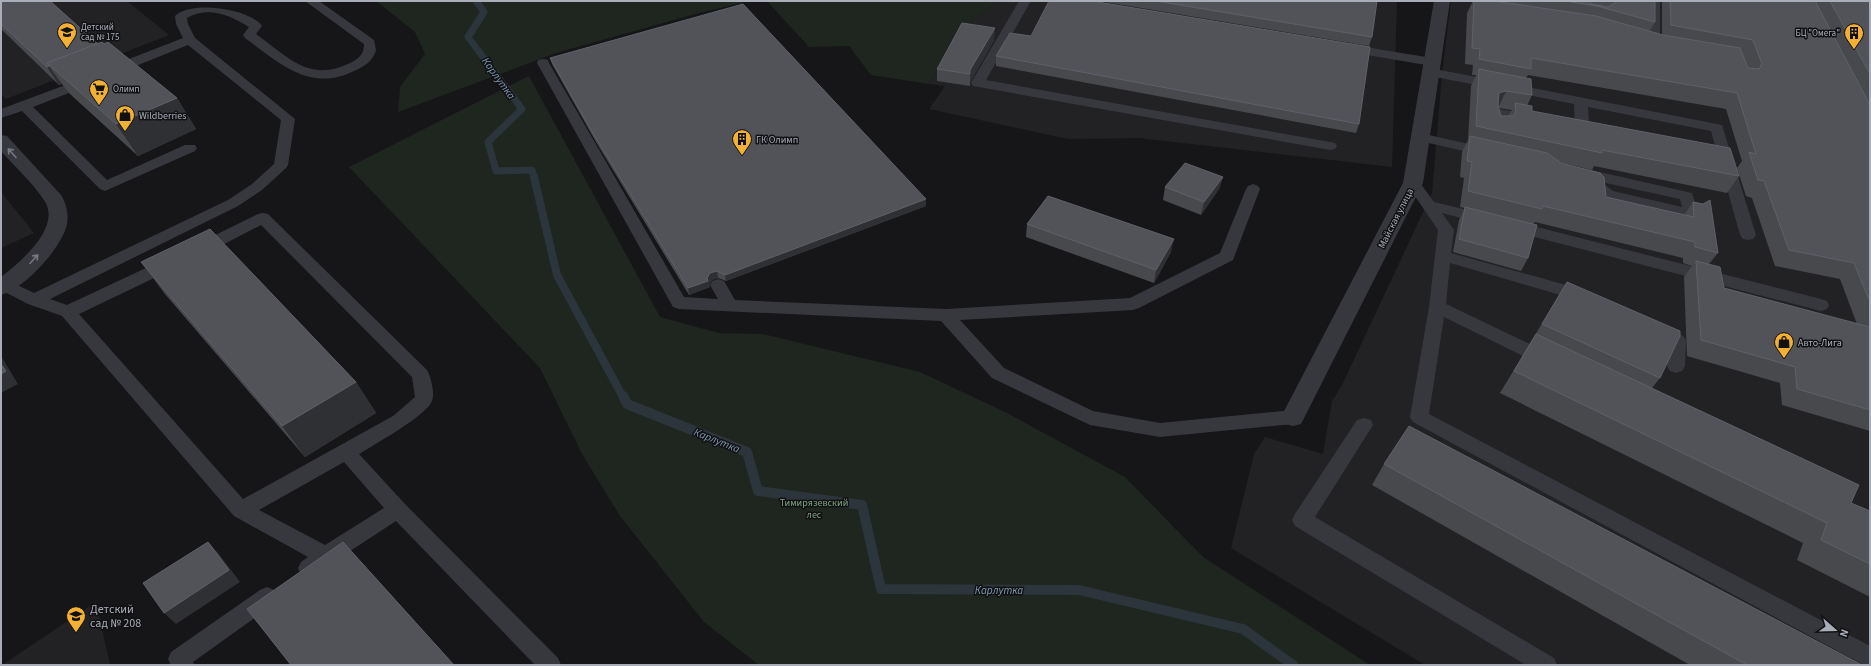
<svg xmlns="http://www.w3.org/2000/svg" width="1871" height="666" viewBox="0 0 1871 666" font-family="'Source Sans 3',sans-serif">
<rect width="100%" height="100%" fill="#161618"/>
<g fill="#222225">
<polygon points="1,1 127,1 169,35 6,99 1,94"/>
<polygon points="999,1 1397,1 1392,167 1139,138 1068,139 929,109 945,86 929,84 955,33"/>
<polygon points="1451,1 1870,1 1870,665 1425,665 1231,548 1254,454 1265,437 1323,454 1332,401 1342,385 1432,193 1442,74"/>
<polygon points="1,192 34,233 1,248"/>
<polygon points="96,602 110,665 2,665"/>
</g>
<g fill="#1e261f">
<polygon points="376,1 744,1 742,3 699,13 556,53 398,112 400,87 425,54 415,32"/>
<polygon points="767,1 999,1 955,33 929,84 871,75 849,46 809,47"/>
<polygon points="529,76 660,317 719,333 763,334 920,372 1005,412 1125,477 1203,557 1370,665 759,665 704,622 620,516 582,454 540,368 349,167"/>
</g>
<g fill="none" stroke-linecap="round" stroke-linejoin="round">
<polyline stroke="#2c353c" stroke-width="7" points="476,1 484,12 468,37 522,109 488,142 496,171 532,170 534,178"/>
<polyline stroke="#2c353c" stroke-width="8" points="534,177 557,275 623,397"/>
<polyline stroke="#2c353c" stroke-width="10" points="623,396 627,404 747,452 758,491 862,505 881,589 1079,590 1243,629 1293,665"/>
<g fill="#37383d" fill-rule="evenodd">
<path d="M305 1H319L374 40 376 50C373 62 363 67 352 72 309 92 278 62 245 38L243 35 249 27C229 15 209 6 187 18L188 24 195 38 295 119 288 165 286 168 262 190 238 206 50 299 67 305 163 260 169 259 175 260 177 264 175 268 79 314 243 499 393 416 415 397 412 377 261 225 205 254 199 255 193 254 191 250 193 246 258 214 263 213 268 214 427 370C431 377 435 393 432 401 426 416 375 444 359 454L405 504 558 658 561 665H535L396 521 315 574 308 577 301 574 298 568 301 562 308 557 234 516 62 316 28 304 1 290V280L5 279 34 293 228 200 252 184 274 164 281 120 188 45 116 74H106L105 71 106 68 183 38 176 24 175 16C190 0 249 8 262 26L256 34C288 57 309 83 350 63 359 59 364 54 364 44ZM344 462 384 508 325 545 259 510Z"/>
<polygon points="1019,1 1031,1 986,80 1330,142 1335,143 1337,146 1335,149 1330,150 973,86 971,83"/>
<polygon points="1648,1 1660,1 1660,45 1658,48 1654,49 1641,46 1639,43 1641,40 1648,40"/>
<polygon points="1347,44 1432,58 1437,59 1438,62 1437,65 1432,66 1343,51 1341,48 1343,45"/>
<polygon points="543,59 548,60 549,63 684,297 718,299 710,285 712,281 718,279 724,281 735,300 946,309 1130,298 1220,253 1246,189 1248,186 1253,184 1258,186 1260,189 1233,260 1139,308 1133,310 960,320 1004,368 1093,411 1160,423 1293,410 1299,412 1302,417 1299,422 1293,424 1160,437 1090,425 992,378 941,321 679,309 673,307 537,63 538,60"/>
<path d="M1430 68 1722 125 1756 235 1753 239 1748 240 1743 239 1740 235 1711 131 1588 107 1589 124 1604 127 1606 130 1604 133C1595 135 1586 132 1577 130L1575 127 1574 104 1425 75 1424 72 1425 69Z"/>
<polygon points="87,77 92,78 94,81 92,84 33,107 107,180 185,145 195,145 197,148 195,151 105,191 100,189 22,111 1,118 1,109"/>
<path d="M1498 109 1531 114 1536 115 1538 118 1536 121 1531 122 1505 118 1506 129 1504 132H1494C1491 127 1490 115 1493 110Z"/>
<polygon points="1420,133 1491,149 1493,152 1491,155 1486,156 1415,140 1413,137 1415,134"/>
<path d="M1582 168 1692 193 1699 214 1696 217 1691 219 1603 198 1591 188 1581 185 1579 182 1584 178 1577 176 1575 173 1577 170ZM1601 182 1680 199 1682 207 1613 191Z"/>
<polygon points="1413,178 1418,180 1434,202 1489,215 1492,219 1489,223 1484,224 1442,213 1454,230 1451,253 1591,292 1593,296 1591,300 1585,302 1450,263 1446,304 1553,355 1556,360 1553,365 1547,367 1541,365 1444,317 1429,414 1870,646 1870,665 1862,664 1413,422 1410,417 1429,307 1438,230 1406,183 1408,180"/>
<polygon points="1513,221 1821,299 1827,301 1829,305 1827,309 1821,311 1508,230 1505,226 1508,222"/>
<polygon points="1659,323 1683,336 1686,340 1685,366 1682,371 1676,373 1670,371 1667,366 1668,343 1653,333 1651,329 1653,325"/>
<polygon points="1364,418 1371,420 1373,425 1315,517 1554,658 1557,665 1526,665 1295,526 1292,520 1295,514 1357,420"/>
<polygon points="267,587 274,590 278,597 274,604 193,662 194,665 171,665 168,659 171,652 260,590"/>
</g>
<g fill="#37383d" fill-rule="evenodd">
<polygon points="1434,1 1450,1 1423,183 1301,424 1293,426 1285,424 1281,417 1403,183"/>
<path d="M1 135 7 136 61 195C66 203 69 214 67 224 62 248 24 289 1 295V277C19 263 63 227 44 200 32 182 15 167 1 151Z"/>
</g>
</g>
<g fill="#47494d" fill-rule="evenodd">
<polygon points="1,1 98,44 177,98 196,129 138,156 70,94 62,84 59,85 1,29"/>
<polygon points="1099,1 1375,1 1372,37 1369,46"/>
<path d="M1473 1H1655V22L1650 31 1662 35V1H1870V431L1782 405 1780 383 1687 356 1684 277 1692 266 1683 263V258L1535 222 1533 224 1528 258 1521 271 1453 252 1459 220 1465 208 1460 207 1464 178 1460 177 1462 152 1468 140 1471 86 1476 75H1472L1473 65 1465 64 1467 13ZM1528 75 1726 109 1742 161 1737 168 1746 196 1752 198 1775 266 1840 279 1857 324 1724 288 1709 264 1718 253 1693 202 1684 215 1606 197 1559 162 1592 170 1594 166 1727 193 1739 176 1532 111 1527 106 1532 95 1526 78ZM1498 108 1512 110 1508 116H1501Z"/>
<polygon points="1031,36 1359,124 1356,133 996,66 996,56"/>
<polygon points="994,40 970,82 970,86 937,81 937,69"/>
<polygon points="550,58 926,199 926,206 726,281 718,278 712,280 709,284 710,287 689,295 596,142 552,64"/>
<polygon points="1223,177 1219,189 1201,215 1163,200 1165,187"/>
<polygon points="1027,224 1171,252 1154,283 1026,237"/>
<polygon points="141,262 356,382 376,413 305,457 165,294"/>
<polygon points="1567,282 1660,378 1652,388 1851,503 1870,511 1870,597 1797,560 1803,543 1500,393"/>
<polygon points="1384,464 1862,665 1690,665 1372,485"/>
</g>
<g fill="#2f3033">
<polygon points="995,28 994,40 970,82 970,70"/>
<polygon points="49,66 62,84 59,85 47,67"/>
<polygon points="1506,91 1498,108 1492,109 1499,93"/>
<polygon points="177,98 196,129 138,156 116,124"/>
<polygon points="1223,177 1219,189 1201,215 1204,202"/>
<polygon points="926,199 926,206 726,281 725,275"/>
<polygon points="1174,239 1171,252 1154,283 1156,270"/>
<polygon points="717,271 718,278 712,280 709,284 710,287 689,295 688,288 707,278 710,273"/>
<polygon points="1,356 18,384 1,393"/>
<polygon points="356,382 376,413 305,457 282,426"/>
<polygon points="208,542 219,554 240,582 176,624 164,613"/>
</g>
<g fill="#525359" stroke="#5f6168">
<polygon points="1,1 50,1 98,44 47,63 49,66 47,67 1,24"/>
<polygon points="1049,1 1092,1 1370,47 1359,124 996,56 1010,33 1031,36"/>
<polygon points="1156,1 1377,1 1372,37"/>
<polygon points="1474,1 1494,1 1596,16 1663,35 1740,48 1748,68 1759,69 1762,64 1753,40 1671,25 1670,1 1815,1 1870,105 1870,302 1854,263 1789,250 1764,181 1758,180 1749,152 1756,154 1737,93 1531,58 1531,69 1479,59 1480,49 1472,48"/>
<polygon points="1565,1 1589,1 1591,4 1608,7 1615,3 1614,1 1655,1 1655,22 1597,6"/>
<polygon points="1830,1 1870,1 1870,74"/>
<polygon points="743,4 926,199 725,275 717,271 710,273 707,278 708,281 688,288 594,135 550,58"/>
<polygon points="962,23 995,28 970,70 970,74 937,69"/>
<polygon points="102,42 104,44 108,42 177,98 116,124 47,63"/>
<polygon points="1479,69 1531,79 1532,95 1506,91 1499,93 1498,105 1501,116 1513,116 1516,112 1515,103 1532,106 1532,111 1730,148 1739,176 1602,150 1602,153 1476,126"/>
<polygon points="1470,136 1547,153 1561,163 1600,173 1604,177 1606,197 1694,217 1693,202 1703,204 1710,200 1718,253 1695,247 1695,242 1543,206 1542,209 1468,191 1472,162 1467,161"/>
<polygon points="1185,163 1223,177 1204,202 1165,187"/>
<polygon points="1048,196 1174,239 1156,270 1027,224"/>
<polygon points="1465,207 1537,225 1528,258 1459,239"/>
<polygon points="210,229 356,382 282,426 141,262"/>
<polygon points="1696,261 1720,267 1724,288 1870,327 1870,410 1797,389 1795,367 1701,340"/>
<polygon points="1567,282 1680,331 1680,336 1660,378 1542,324"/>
<polygon points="1536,334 1859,485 1851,503 1870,511 1870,564 1821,540 1827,523 1514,371"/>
<polygon points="1,364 6,371 1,374"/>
<polygon points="1409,426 1862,665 1747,665 1384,464"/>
<polygon points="208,542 229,570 164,613 143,583"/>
<polygon points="343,542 454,665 291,665 247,609"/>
</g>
<defs><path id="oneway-shaft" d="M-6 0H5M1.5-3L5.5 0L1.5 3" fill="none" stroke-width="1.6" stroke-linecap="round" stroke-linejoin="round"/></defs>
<g stroke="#757881">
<use href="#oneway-shaft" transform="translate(12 153) rotate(-132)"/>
<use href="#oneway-shaft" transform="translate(34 259) rotate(-48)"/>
</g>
<defs>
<symbol id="school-pin" viewBox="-11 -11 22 30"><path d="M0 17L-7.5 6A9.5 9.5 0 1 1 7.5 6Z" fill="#f2b134" stroke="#111113"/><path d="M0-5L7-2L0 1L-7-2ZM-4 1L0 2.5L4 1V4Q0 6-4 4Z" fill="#111"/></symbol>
<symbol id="building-pin" viewBox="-11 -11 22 30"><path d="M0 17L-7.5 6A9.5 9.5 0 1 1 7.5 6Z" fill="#f2b134" stroke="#111113"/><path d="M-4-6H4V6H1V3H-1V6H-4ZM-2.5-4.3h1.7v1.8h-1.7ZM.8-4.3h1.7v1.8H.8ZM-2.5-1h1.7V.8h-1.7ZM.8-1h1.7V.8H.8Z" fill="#111"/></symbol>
<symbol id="supermarket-pin" viewBox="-11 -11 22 30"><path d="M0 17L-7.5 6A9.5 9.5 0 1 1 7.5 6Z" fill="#f2b134" stroke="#111113"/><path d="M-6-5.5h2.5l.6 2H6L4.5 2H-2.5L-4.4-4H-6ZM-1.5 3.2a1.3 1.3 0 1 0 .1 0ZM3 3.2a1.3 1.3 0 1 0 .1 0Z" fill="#111"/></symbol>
<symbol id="shop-pin" viewBox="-11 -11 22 30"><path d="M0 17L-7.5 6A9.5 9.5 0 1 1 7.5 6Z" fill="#f2b134" stroke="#111113"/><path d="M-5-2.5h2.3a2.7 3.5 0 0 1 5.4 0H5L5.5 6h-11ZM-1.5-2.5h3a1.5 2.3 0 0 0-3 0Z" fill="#111"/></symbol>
</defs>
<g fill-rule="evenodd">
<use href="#school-pin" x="56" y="21" width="22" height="30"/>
<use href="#building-pin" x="1843" y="22" width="22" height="30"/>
<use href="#supermarket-pin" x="88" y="78" width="22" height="30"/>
<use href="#shop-pin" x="114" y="104" width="22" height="30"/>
<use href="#building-pin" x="731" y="128" width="22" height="30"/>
<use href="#shop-pin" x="1773" y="331" width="22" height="30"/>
<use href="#school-pin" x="65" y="605" width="22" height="30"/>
</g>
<g text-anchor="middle" stroke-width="3" stroke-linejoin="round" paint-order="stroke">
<g font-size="9" fill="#a8adb8" stroke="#111113" text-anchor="start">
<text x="81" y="30">Детский<tspan x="81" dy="10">сад № 175</tspan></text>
<text x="1840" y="36" text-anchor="end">БЦ "Омега"</text>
<text x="113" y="92">Олимп</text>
</g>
<g font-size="10" fill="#a8adb8" stroke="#111113" text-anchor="start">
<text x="139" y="119">Wildberries</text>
<text x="756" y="143">ГК Олимп</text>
<text x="1798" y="346">Авто-Лига</text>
</g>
<g font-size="10" fill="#a8adb8" stroke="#111113">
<text transform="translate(1395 218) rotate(-63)" y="4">Майская улица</text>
</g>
<g font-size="10" fill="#7fa381" stroke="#111113">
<text x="814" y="506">Тимирязевский<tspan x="814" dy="12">лес</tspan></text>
</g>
<g font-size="11" font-style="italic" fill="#7f9bb3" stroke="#111113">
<text transform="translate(499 78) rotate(54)" y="4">Карлутка</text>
<text transform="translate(717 440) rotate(22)" y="4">Карлутка</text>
<text x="999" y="594">Карлутка</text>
</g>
<g font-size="12" fill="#a8adb8" stroke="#111113" text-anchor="start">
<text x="90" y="613">Детский<tspan x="90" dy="14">сад № 208</tspan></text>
</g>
</g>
<rect width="1871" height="666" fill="none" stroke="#a8adb8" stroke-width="4"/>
<g transform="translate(1835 630) rotate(110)" stroke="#111113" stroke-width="3" paint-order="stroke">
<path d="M0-3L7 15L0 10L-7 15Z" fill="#a8adb8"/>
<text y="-6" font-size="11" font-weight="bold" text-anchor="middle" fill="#a8adb8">N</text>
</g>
</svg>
